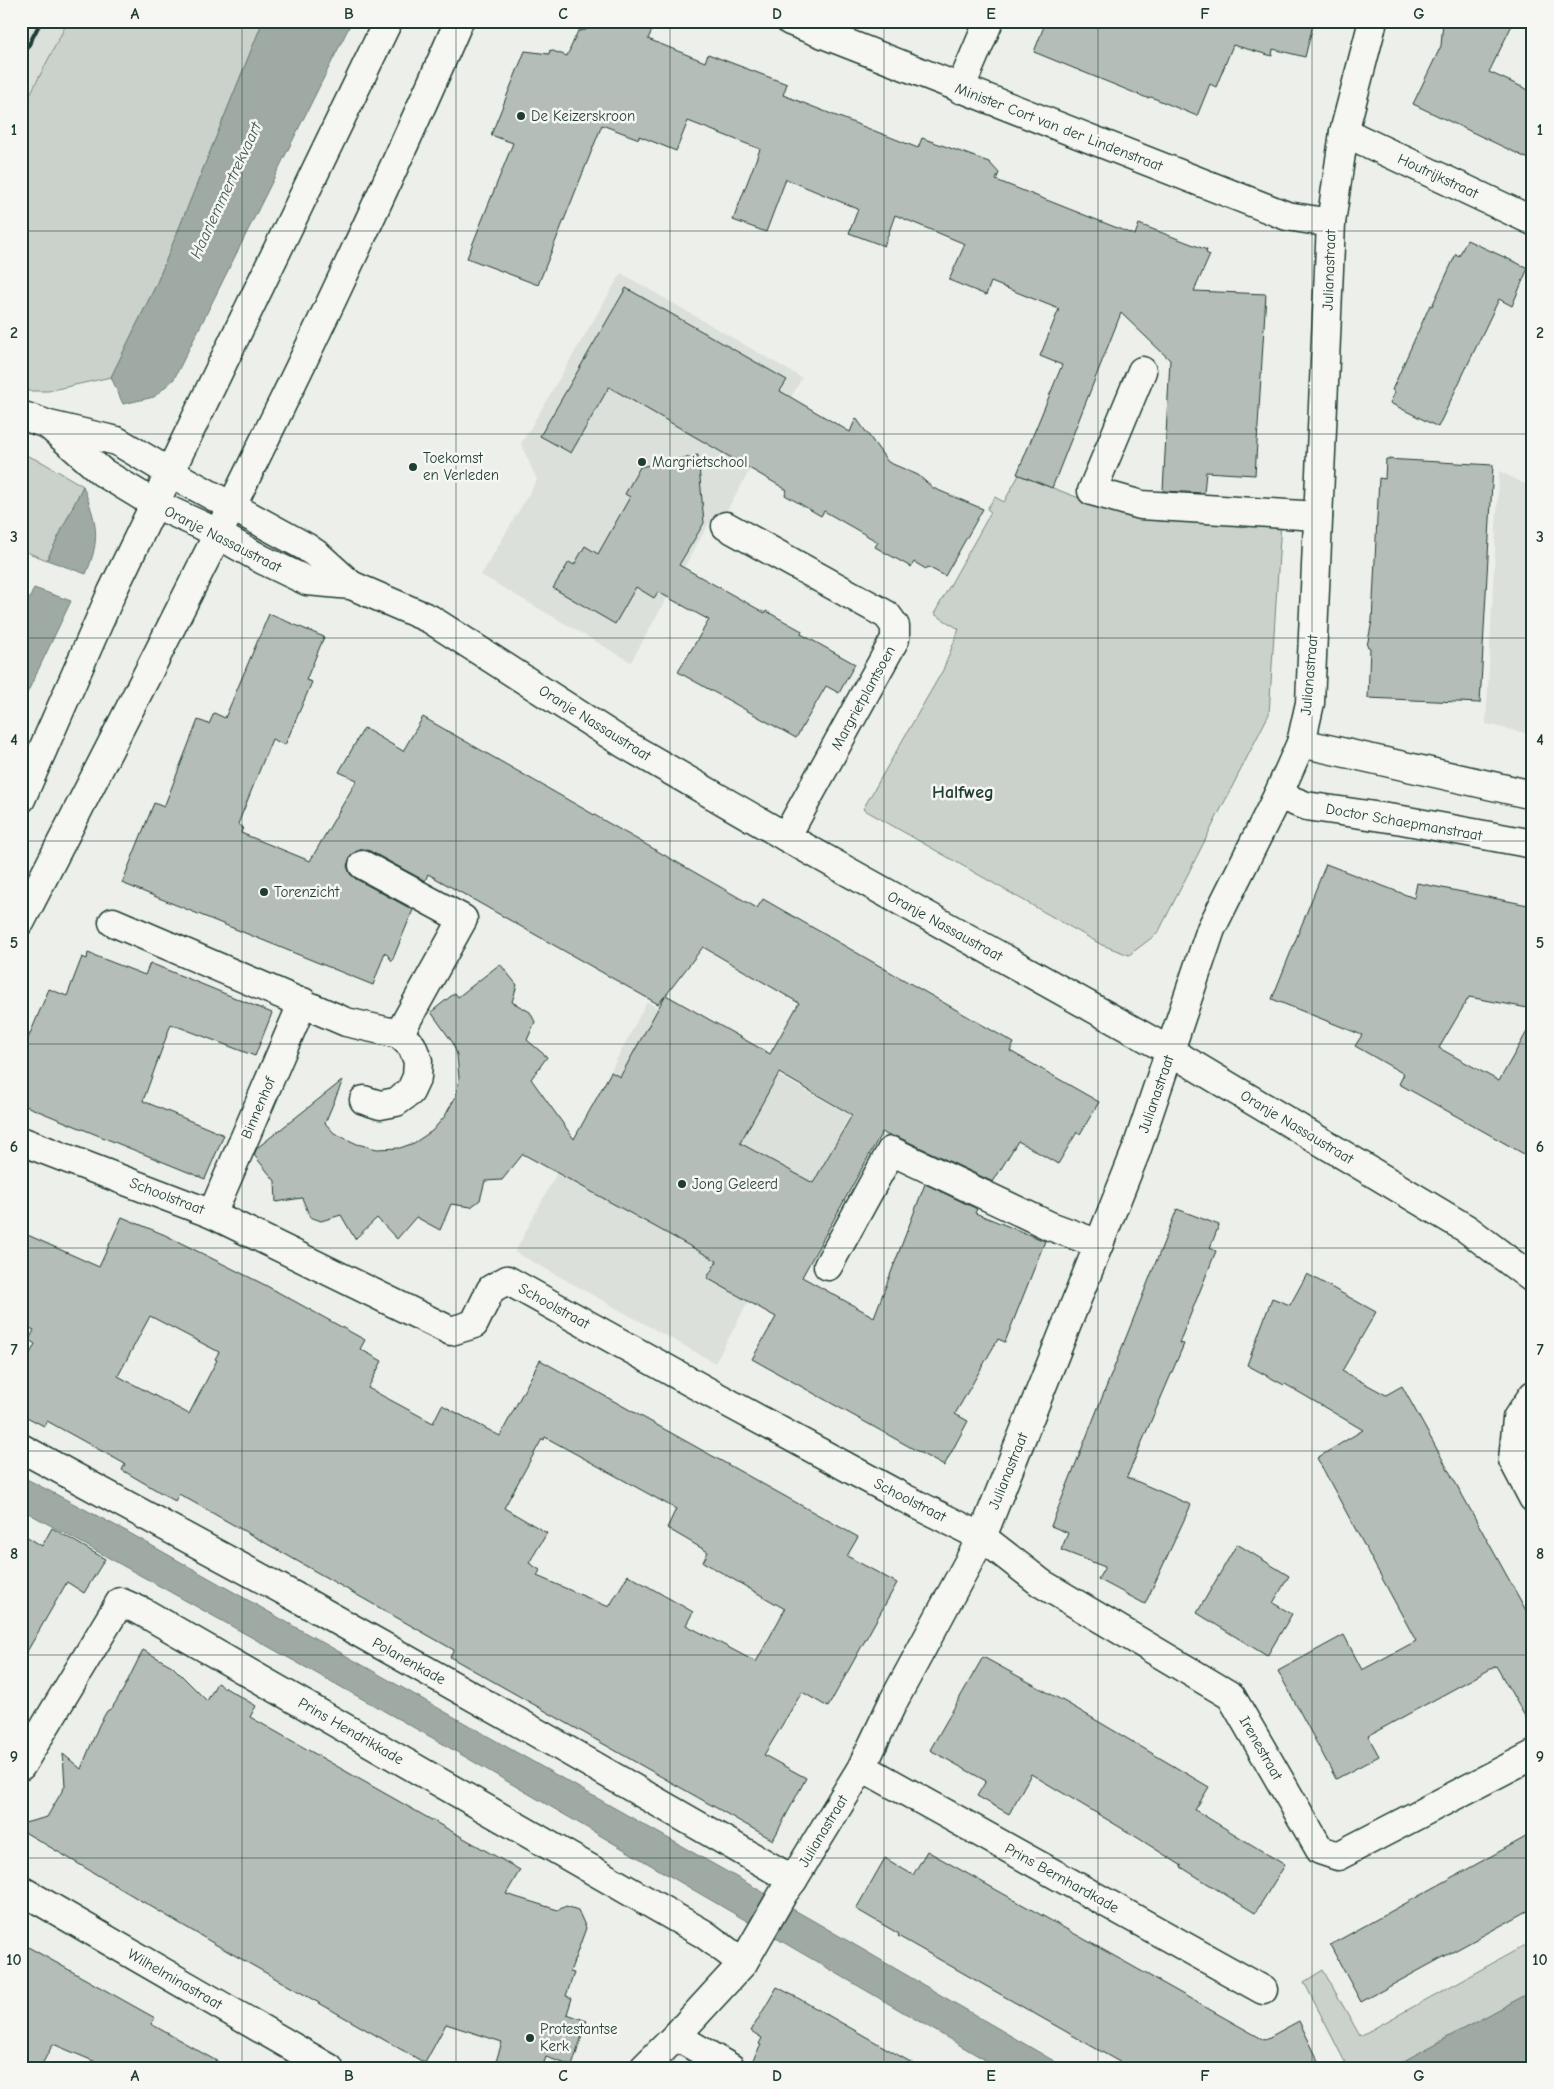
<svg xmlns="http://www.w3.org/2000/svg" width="1554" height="2089" viewBox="0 0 1554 2089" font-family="'Comic Neue',sans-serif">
<rect width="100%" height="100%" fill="#edefea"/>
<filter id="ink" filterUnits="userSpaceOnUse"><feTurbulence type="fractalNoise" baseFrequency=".02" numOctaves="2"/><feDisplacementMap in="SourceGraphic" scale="10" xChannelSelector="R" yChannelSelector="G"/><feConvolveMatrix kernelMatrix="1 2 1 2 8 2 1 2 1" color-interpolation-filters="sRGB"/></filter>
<g filter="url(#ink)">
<g fill="#dce0db">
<polygon points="21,21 68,21 21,112"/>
<polygon points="621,273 802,378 726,512 709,523 631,662 481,575 537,480 521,444"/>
<polygon points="1499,471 1533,488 1533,735 1486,724"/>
<polygon points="647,1002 850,1115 715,1363 515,1252"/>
</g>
<g fill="#cbd2cc" stroke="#758880">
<polygon points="68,21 263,21 156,285 111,377 48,391 21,391 21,112"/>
<polygon points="21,453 42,462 83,486 47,560 21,550"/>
<polygon points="1019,475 1100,506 1281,522 1269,714 1158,933 1129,955 1102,945 863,809 943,670 959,629 934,614 991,512 987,509 995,497 1004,502"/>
<polygon points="1533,1941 1533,1991 1391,2068 1348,2068 1304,1982 1323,1970 1360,2036"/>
</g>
<g fill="#9faaa4" stroke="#6c7e77">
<polygon points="263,21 352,21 174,379 154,397 123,404 111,377 156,285"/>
<path d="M83 486C96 522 102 536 86 574L47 560Z"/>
<polygon points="34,588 71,601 21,706 21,618"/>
<polygon points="21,1476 126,1531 812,1920 1066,2068 999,2068 438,1741 21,1509"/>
<polygon points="1533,1991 1533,2068 1391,2068"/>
</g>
<g fill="#b4bdb8" stroke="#1f3d34" fill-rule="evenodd">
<polygon points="589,21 629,21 652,30 648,39 705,62 708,54 787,84 783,95 918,148 922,138 989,162 999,173 996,180 1135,235 1139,224 1207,250 1206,253 1210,255 1194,291 1266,294 1255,475 1206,472 1204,493 1163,491 1170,360 1121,313 1052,488 1017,474 1062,365 1040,356 1059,309 991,282 986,295 949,280 965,244 895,215 884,246 849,233 858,209 786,179 766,232 733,220 760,149 688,121 676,151 639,136 639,139 602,125 538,285 467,258 513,143 491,135 525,51 549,54 550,50 567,56 578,31 586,30"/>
<polygon points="1046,21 1314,21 1305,57 1273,49 1272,56 1233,45 1216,87 1210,84 1197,116 1151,97 1147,98 1034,52"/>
<polygon points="1443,21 1514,21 1489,72 1533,92 1533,161 1413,104 1441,46"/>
<polygon points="1467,240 1528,268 1512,306 1499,299 1438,427 1390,403 1395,392 1392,390 1430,305 1432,306 1456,254 1459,256"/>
<polygon points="626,288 787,380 780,391 850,432 856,418 888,462 918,475 933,488 983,509 945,576 928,567 926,569 914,562 911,567 875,547 878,542 824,511 821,516 785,495 787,490 609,387 571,453 540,436"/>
<polygon points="698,455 704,523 679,565 765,613 766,611 802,631 801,634 855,664 839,693 826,686 796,738 678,672 709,620 658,592 654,598 636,587 615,624 553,588 569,562 574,565 585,546 598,554 630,497 625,494 640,467"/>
<polygon points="1386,459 1493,465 1480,703 1368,698 1370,648 1367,646 1372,621 1379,478 1385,479"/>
<path d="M269 614 324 637 306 680 312 682 285 745 272 739 238 824 243 827 241 833 310 861 357 780 339 772 364 728 403 751 423 717 757 908 763 899 1014 1043 1010 1051 1099 1102 1080 1134 1077 1132 1058 1164 1018 1141 993 1182 898 1137 889 1136 882 1132 802 1277 874 1317 925 1184 977 1209 975 1213 1045 1241 1005 1342 998 1339 955 1414 968 1421 944 1466 752 1359 776 1317 707 1278 717 1261 523 1154 502 1180 485 1181 480 1200 471 1207 451 1204 440 1230 416 1217 397 1239 377 1218 355 1239 341 1215 321 1221 310 1217 302 1198 276 1202 275 1181 254 1155 257 1148 343 1080 325 1123 334 1133 357 1144 377 1149 400 1148 414 1143 432 1131 445 1116 456 1096 459 1078 457 1055 453 1043 431 1012 455 993 458 997 500 964 517 985 512 1002 530 1012 535 1022 527 1040 547 1057 531 1079 574 1139 611 1072 620 1077 665 996 658 1004 428 874 425 881 370 851 363 849 355 852 350 857 347 866 350 874 356 879 413 910 392 961 385 952 373 985 122 883 154 803 164 807 198 720 209 724 214 713 225 718ZM703 947 799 1003 770 1054 666 995ZM779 1073 852 1115 813 1183 740 1143Z"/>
<polygon points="1326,864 1414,898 1417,883 1533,906 1533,1009 1469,997 1439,1048 1499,1081 1533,1021 1533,1159 1399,1084 1404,1074 1355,1046 1362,1035 1272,999"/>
<polygon points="88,953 145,975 150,963 272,1013 255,1056 171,1024 143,1101 224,1135 205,1179 21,1104 21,1055 49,989 67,996 82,957 87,959"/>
<polygon points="1177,1209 1219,1225 1210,1248 1216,1251 1179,1343 1184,1344 1127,1477 1191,1505 1145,1604 1098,1579 1105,1567 1061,1550 1068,1533 1051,1526"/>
<path d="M122 1217 165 1235 265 1285 365 1340 360 1349 382 1361 368 1388 433 1423 442 1405 500 1436 540 1360 858 1537 847 1556 897 1583 828 1707 802 1692 764 1755 806 1778 773 1840 450 1657 454 1650 179 1494 175 1501 122 1470 125 1464 47 1421 44 1426 21 1414V1371L35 1344 29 1340 34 1330 21 1324V1232L99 1267ZM150 1316 219 1352 215 1359 217 1360 189 1414 118 1376ZM545 1437 676 1509 667 1528 708 1552 703 1562 785 1609 756 1662 686 1625 693 1612 628 1575 609 1607 537 1576 540 1570 529 1563 547 1533 504 1508 542 1439 544 1440Z"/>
<polygon points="1307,1274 1376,1312 1342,1371 1386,1395 1402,1386 1533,1623 1533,1730 1496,1666 1368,1736 1379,1756 1336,1779 1278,1671 1344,1635 1362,1670 1416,1641 1317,1458 1363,1430 1285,1384 1284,1385 1247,1365 1272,1298 1290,1305"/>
<polygon points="52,1528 105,1559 84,1593 67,1582 21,1662 21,1533 42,1546"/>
<polygon points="1237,1544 1289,1576 1273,1603 1292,1614 1267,1656 1197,1613"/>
<polygon points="143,1650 172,1666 207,1701 217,1683 256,1706 250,1717 520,1870 506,1894 558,1910 566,1906 578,1910 586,1928 570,1972 574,1973 566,1996 572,1998 567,2014 587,2021 572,2066 546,2057 542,2068 494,2068 502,2042 446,2024 425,2063 213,1943 21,1830 21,1824 47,1817 65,1786 63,1754 81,1769 99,1725 107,1711 112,1708 123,1690"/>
<polygon points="983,1657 1067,1703 1209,1787 1195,1810 1285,1865 1255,1913 1181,1867 1182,1866 1138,1838 1031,1774 1009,1814 977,1796 986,1781 930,1750"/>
<polygon points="1533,1833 1533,1908 1361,2002 1330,1945"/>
<polygon points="927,1851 1264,2040 1299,2021 1322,2068 1130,2068 898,1936 899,1934 856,1909 885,1858 913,1875"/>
<polygon points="21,1943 155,2018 151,2024 229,2068 110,2068 53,2044 40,2068 21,2068"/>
<polygon points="777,1987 796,1997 921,2068 748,2068 761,2045 759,2044 762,2038 751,2031"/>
</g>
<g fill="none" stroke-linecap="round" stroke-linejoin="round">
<defs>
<g id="minor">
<polyline points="790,21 1287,216 1331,223"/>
<polyline points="960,89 989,21"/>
<polyline points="1344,132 1533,221"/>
<polyline points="1142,371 1092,491 1141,505 1318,516"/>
<polyline points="21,415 49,425 117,441 169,472"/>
<polyline points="52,428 102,472 153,503"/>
<polyline points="726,526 887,615 895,626 895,639 786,837"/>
<polyline points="1301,743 1533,795"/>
<polyline points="1278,795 1306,806 1402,820 1533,844"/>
<polyline points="363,865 463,919 399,1034"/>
<polyline points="113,922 346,1022 399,1034 412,1046 418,1061 417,1077 410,1092 396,1102 380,1105 364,1100"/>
<polyline points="21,1141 212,1214 451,1331 474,1324 491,1289 507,1280 712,1394 904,1498 982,1537 1041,1583 1231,1696 1320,1850 1338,1856 1533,1755"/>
<polyline points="212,1214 303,1002"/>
<polyline points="828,1266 891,1151 1050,1226 1099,1244"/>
<polyline points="1533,1395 1517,1418 1513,1460 1533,1498"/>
<polyline points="21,1448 296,1597 532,1730 793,1880"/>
<polyline points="21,1766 120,1602 143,1612 704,1934 743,1963"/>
<polyline points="862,1767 1263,1990"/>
<polyline points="21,1890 329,2068"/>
<polyline points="676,2036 731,2068"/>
<polyline points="644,2068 676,2036 743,1963 784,1892 793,1880 862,1767 893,1702 982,1537 1136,1151 1211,929 1278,795 1301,743 1310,703 1331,223 1344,132 1373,21"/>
</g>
<g id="major">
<polyline points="169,472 306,547 319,556 351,585"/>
<polyline points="153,503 203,526 263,560 307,581 351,585 430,619 623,743 786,837 1170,1051 1467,1229 1533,1279"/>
<polyline points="21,799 112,592 388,21"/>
<path d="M21 921C174 624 326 327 459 21"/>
</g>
</defs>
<use href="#minor" stroke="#1f3d34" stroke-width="31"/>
<use href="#major" stroke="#1f3d34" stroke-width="31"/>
<use href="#minor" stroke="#f6f6f2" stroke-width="28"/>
<use href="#major" stroke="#f6f6f2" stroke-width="28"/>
<polyline stroke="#1f3d34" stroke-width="4" points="21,60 41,21"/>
</g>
</g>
<path fill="none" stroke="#1f3d34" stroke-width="1" stroke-opacity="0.55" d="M242 21V2068M456 21V2068M670 21V2068M884 21V2068M1098 21V2068M1312 21V2068M21 231H1533M21 434H1533M21 638H1533M21 841H1533M21 1044H1533M21 1248H1533M21 1451H1533M21 1655H1533M21 1858H1533"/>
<g fill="#1f3d34" stroke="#f6f6f2" stroke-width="2">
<circle cx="521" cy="116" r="5"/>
<circle cx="642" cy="462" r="5"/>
<circle cx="413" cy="467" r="5"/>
<circle cx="264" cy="892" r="5"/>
<circle cx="682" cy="1184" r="5"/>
<circle cx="530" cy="2038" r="5"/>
</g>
<g text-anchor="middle" stroke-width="5" stroke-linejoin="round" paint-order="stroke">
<g font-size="15" fill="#1f3d34" stroke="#f6f6f2" text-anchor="start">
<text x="531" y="121">De Keizerskroon</text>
<text x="423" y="463">Toekomst<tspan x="423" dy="17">en Verleden</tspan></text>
<text x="652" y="467">Margrietschool</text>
<text x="274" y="897">Torenzicht</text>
<text x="692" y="1189">Jong Geleerd</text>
<text x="540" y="2034">Protestantse<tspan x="540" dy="17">Kerk</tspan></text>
</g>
<g font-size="15" fill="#1f3d34" stroke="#f6f6f2">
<text transform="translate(1059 127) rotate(21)" y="5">Minister Cort van der Lindenstraat</text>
<text transform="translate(1438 176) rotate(25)" y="5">Houtrijkstraat</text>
<text transform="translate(1329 270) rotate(-88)" y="5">Julianastraat</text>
<text transform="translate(223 539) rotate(27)" y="5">Oranje Nassaustraat</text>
<text transform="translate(1309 675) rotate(-85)" y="5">Julianastraat</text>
<text transform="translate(863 698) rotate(-61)" y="5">Margrietplantsoen</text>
<text transform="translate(595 723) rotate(32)" y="5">Oranje Nassaustraat</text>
<text transform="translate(1404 822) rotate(10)" y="5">Doctor Schaepmanstraat</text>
<text transform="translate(945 926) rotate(29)" y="5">Oranje Nassaustraat</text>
<text transform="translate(1156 1094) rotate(-71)" y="5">Julianastraat</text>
<text transform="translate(258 1108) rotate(-67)" y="5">Binnenhof</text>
<text transform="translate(1297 1127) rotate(31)" y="5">Oranje Nassaustraat</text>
<text transform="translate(167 1196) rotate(21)" y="5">Schoolstraat</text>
<text transform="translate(554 1306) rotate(29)" y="5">Schoolstraat</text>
<text transform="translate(1008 1471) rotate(-68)" y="5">Julianastraat</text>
<text transform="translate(910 1500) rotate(27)" y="5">Schoolstraat</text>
<text transform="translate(409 1661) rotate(29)" y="5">Polanenkade</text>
<text transform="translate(351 1731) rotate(30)" y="5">Prins Hendrikkade</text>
<text transform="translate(1261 1748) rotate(60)" y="5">Irenestraat</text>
<text transform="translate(823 1831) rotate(-59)" y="5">Julianastraat</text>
<text transform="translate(1062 1878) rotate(29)" y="5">Prins Bernhardkade</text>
<text transform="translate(175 1979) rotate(30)" y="5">Wilhelminastraat</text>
</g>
<g font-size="16" font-style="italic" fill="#3f5850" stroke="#f6f6f2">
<text transform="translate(225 190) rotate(-65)" y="6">Haarlemmertrekvaart</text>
</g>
<g font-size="18" font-weight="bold" fill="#1f3d34" stroke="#f6f6f2">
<text x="963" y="798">Halfweg</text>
</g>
</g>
<rect width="1554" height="2089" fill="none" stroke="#f6f6f2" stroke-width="55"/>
<rect x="28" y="28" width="1498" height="2034" fill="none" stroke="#1f3d34" stroke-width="2"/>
<g font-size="16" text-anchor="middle" font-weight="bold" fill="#1f3d34">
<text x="135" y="19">A</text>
<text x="349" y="19">B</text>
<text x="563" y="19">C</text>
<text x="777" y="19">D</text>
<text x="991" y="19">E</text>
<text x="1205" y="19">F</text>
<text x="1419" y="19">G</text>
<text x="14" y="135">1</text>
<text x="1540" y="135">1</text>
<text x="14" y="338">2</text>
<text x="1540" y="338">2</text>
<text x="14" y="542">3</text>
<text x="1540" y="542">3</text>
<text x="14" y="745">4</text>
<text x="1540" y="745">4</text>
<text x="14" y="948">5</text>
<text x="1540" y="948">5</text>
<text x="14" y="1152">6</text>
<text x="1540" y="1152">6</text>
<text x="14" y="1355">7</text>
<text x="1540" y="1355">7</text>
<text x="14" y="1559">8</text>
<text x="1540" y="1559">8</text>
<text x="14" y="1762">9</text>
<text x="1540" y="1762">9</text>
<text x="14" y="1965">10</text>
<text x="1540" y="1965">10</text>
<text x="135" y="2081">A</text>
<text x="349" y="2081">B</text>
<text x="563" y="2081">C</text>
<text x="777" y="2081">D</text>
<text x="991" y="2081">E</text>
<text x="1205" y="2081">F</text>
<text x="1419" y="2081">G</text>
</g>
</svg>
